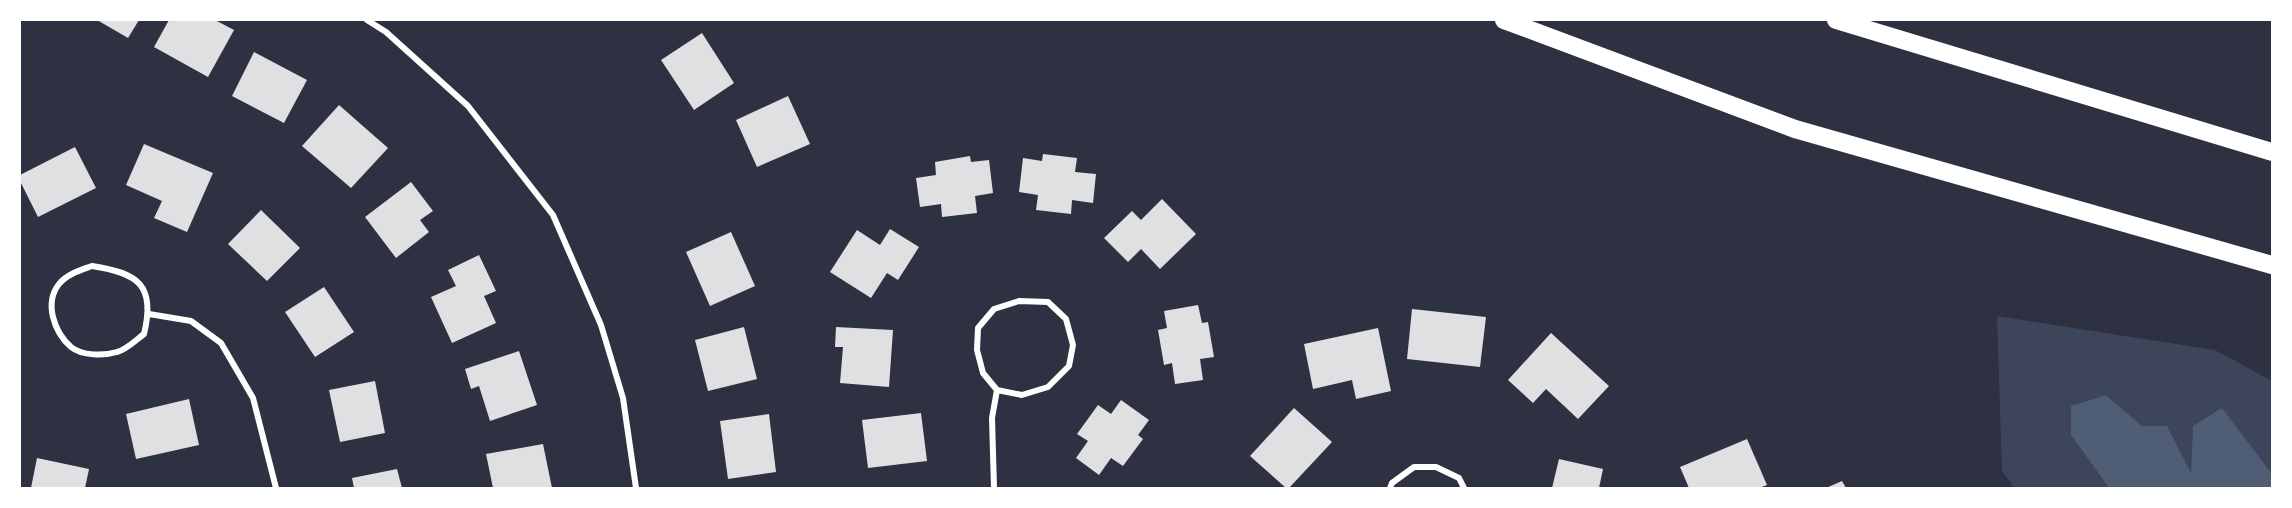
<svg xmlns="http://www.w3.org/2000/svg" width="2292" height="508" viewBox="0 0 2292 508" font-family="Montserrat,sans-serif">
<rect width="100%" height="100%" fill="#2d3142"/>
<polygon fill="#3c4559" points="1997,316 2215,350 2272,381 2272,474 2222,409 2191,474 2142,426 2106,395 2071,435 2109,488 2014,488 2002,471"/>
<polygon fill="#4f5d75" points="2106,395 2142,426 2167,426 2191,473 2193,426 2222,408 2272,474 2272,488 2109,488 2071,435 2071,406"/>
<g fill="#e0e0e3">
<polygon points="97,20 139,20 128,38"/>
<polygon points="169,20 215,20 234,30 208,77 154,47"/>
<polygon points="702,33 734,83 694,110 661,60"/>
<polygon points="254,52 307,80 284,123 232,96"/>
<polygon points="788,96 810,144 757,167 736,120"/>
<polygon points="339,105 388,148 351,188 302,146"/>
<polygon points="144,144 213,173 187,232 154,218 162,201 126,185"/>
<polygon points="75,147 96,188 38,217 20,181 20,175"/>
<polygon points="1043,154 1077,158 1075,172 1096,174 1093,203 1072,200 1071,214 1036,210 1038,195 1019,192 1023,158 1042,161"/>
<polygon points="970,156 971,162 989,160 993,193 975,196 977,213 942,217 941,204 920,207 916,178 936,175 935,162"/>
<polygon points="411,182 433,211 420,220 429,232 396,258 365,217"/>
<polygon points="1162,199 1196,234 1160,269 1141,249 1128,262 1104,238 1132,211 1141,220"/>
<polygon points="261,210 300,248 267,281 228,244"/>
<polygon points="890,229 919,247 898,280 887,273 871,298 830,272 857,230 880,245"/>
<polygon points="731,232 755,286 710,306 686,252"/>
<polygon points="479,255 496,291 484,296 496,323 452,343 431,297 456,286 448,270"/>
<polygon points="324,287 354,332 315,357 285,312"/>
<polygon points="1198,305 1202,323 1208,322 1214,357 1200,359 1203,380 1175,384 1172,363 1164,365 1158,330 1167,328 1164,311"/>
<polygon points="1412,309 1486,317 1480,367 1407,359"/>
<polygon points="744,327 757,379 708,391 695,340"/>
<polygon points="836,327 893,330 889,387 840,383 843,347 835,347"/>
<polygon points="1378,328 1391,391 1356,399 1352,380 1313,389 1304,344"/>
<polygon points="1551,333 1609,386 1578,419 1546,389 1533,403 1508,380"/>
<polygon points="519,351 537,405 490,421 479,386 471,389 465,369"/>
<polygon points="375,381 385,433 340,442 329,390"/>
<polygon points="189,399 199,445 136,459 126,414"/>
<polygon points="1121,400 1149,420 1138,435 1143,439 1123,466 1111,458 1099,475 1076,458 1088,441 1077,434 1098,405 1111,414"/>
<polygon points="1294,408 1332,442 1289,488 1286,488 1250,456"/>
<polygon points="921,413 927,461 868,468 862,420"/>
<polygon points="769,414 776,472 728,479 720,421"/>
<polygon points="1747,439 1767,485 1759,488 1689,488 1680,467"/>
<polygon points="543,444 552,488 493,488 486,454"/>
<polygon points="37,458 89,469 85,488 31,488"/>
<polygon points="1559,459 1603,469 1599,488 1552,488"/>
<polygon points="397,469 402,488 354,488 352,478"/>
<polygon points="1842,481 1846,488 1826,488"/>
</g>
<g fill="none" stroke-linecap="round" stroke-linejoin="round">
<g stroke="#fff" stroke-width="6">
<polyline points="367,20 386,32 468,106 553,215 601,325 623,398 636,488"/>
<path d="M92 266C138 273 156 285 144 334 136 340 126 350 117 352 104 356 82 356 71 347 54 332 44 303 59 284 67 274 81 270 92 266Z"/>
<polyline points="149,314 191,321 221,343 253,398 276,488"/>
<polyline points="994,488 992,418 997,390 983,373 977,350 978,328 994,309 1019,301 1048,302 1066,319 1073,345 1069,366 1048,387 1022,395 997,390"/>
<polyline points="1390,488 1392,483 1414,467 1436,467 1459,478 1464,488"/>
</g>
<g stroke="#fff" stroke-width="18">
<polyline points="1504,20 1795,129 2272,265"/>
<polyline points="1836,20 2272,152"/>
</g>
</g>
<rect width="2292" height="508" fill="none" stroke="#ffffff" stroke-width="42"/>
</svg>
